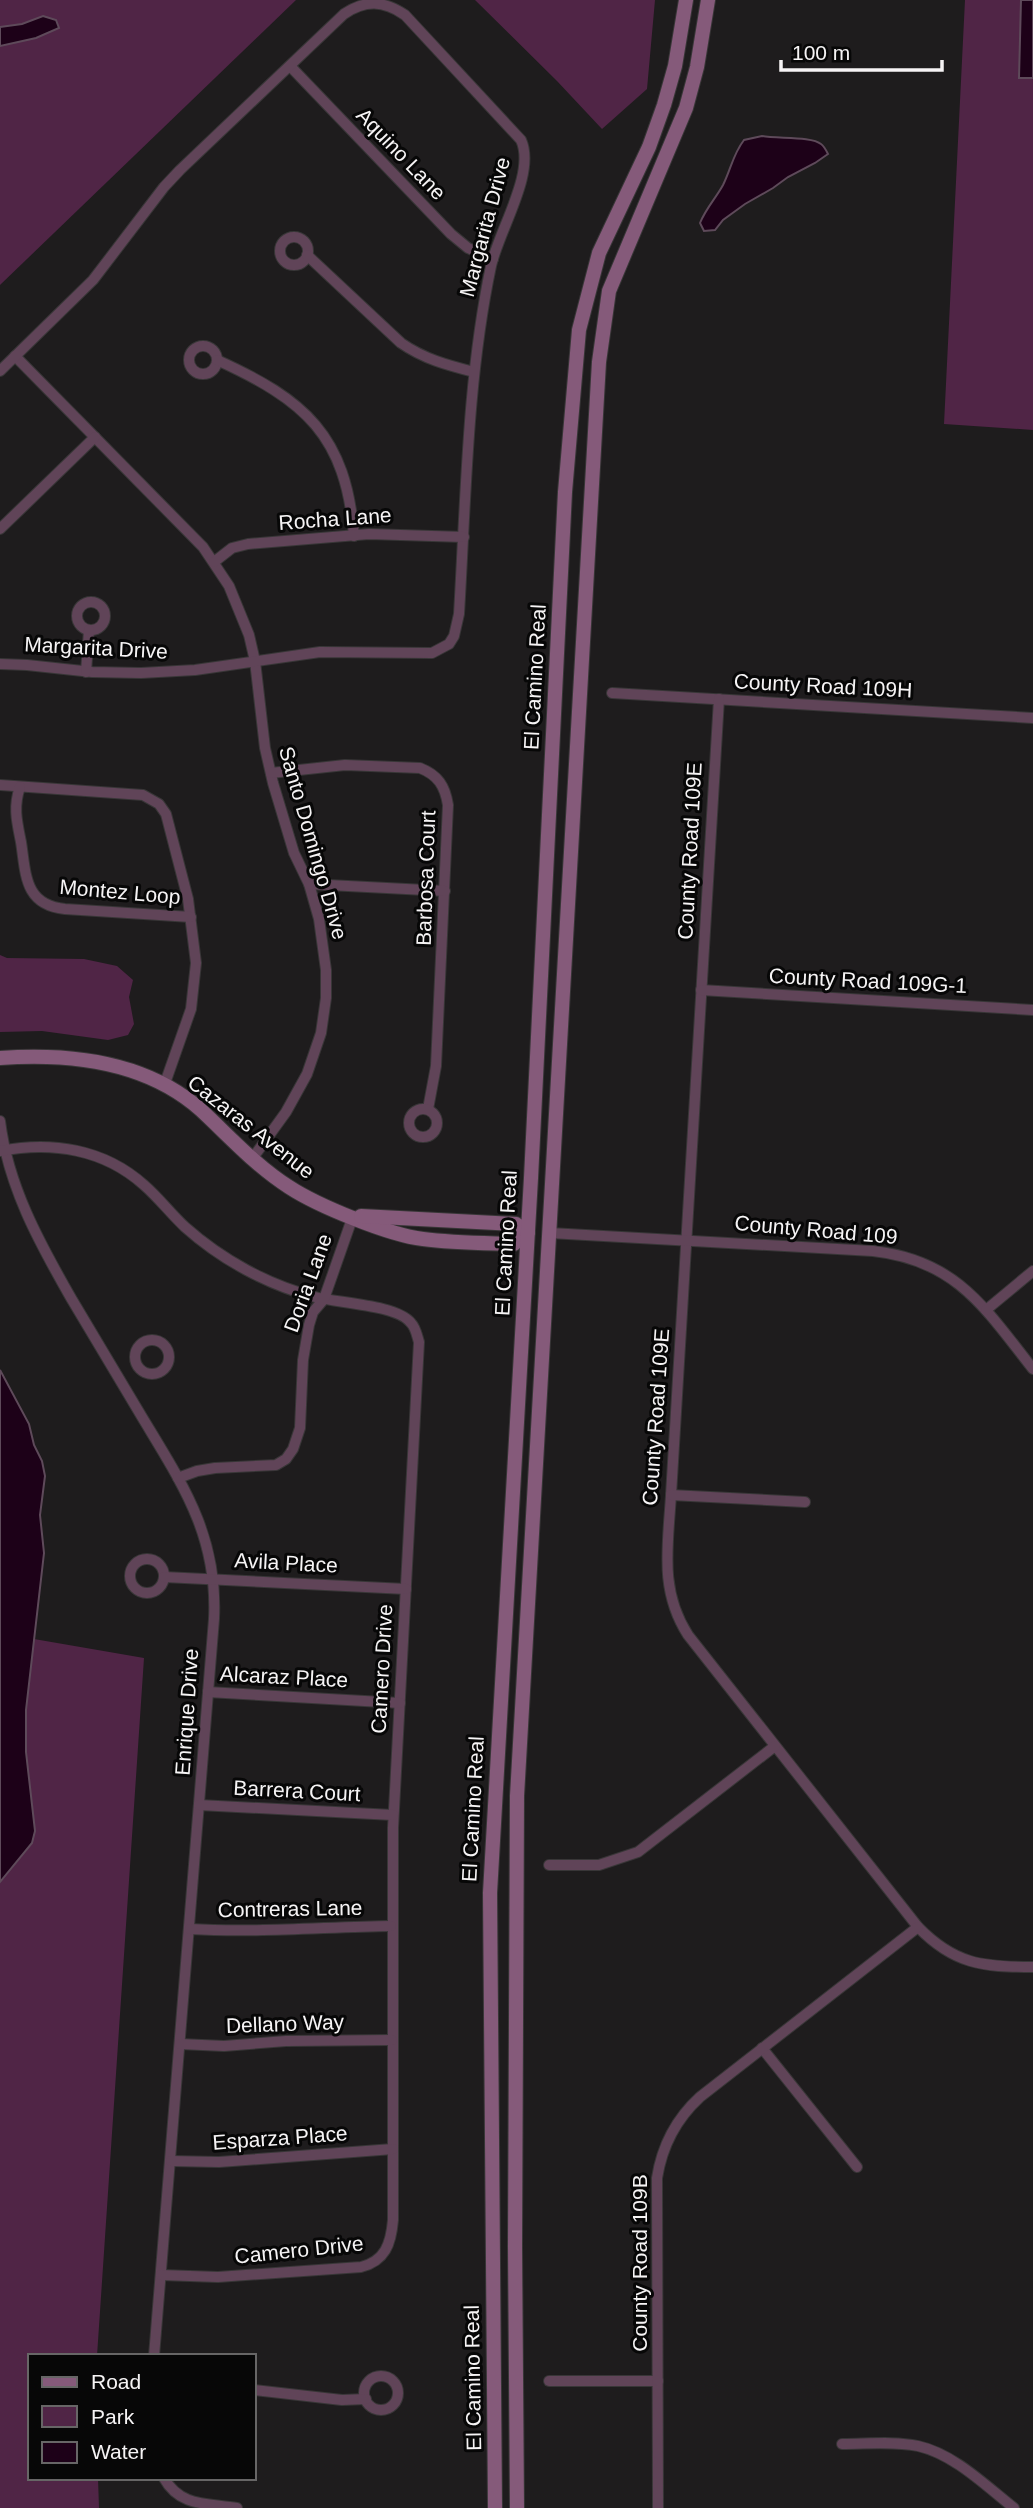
<svg xmlns="http://www.w3.org/2000/svg" width="1033" height="2508" viewBox="0 0 1033 2508" font-family="Helvetica,sans-serif">
<rect width="100%" height="100%" fill="#1e1c1d"/>
<g fill="#502546">
<polygon points="0,0 296,0 0,285"/>
<polygon points="475,0 655,0 647,89 602,129 557,81"/>
<polygon points="965,0 1021,0 1019,78 1033,78 1033,430 944,424"/>
<polygon points="0,955 7,958 84,959 117,966 133,980 129,997 134,1024 128,1035 108,1040 42,1031 0,1032"/>
<polygon points="34,1639 144,1658 97,2356 30,2356 30,2478 98,2478 99,2508 0,2508 0,1882 32,1843 35,1831 26,1751 26,1710"/>
</g>
<g fill="#1d0118" stroke="#5e4a5a" stroke-width="2">
<polygon points="1021,0 1033,0 1033,78 1019,78"/>
<polygon points="43,16 56,20 59,28 36,38 0,46 0,27 22,24"/>
<path d="M762 136C777 139 812 136 821 144 824 146 826 150 828 154L815 163 788 177 773 188 745 204 723 220 715 230 704 231 700 223C706 208 716 198 723 185 731 169 733 154 744 140Z"/>
<polygon points="0,1370 29,1424 34,1445 42,1461 45,1476 40,1515 44,1553 26,1710 26,1752 35,1831 32,1843 0,1882"/>
</g>
<g fill="none" stroke-linecap="round" stroke-linejoin="round">
<defs>
<g id="street">
<polyline points="290,66 451,234 468,248 493,259"/>
<circle cx="294" cy="251" r="14"/>
<path d="M307 255 401 343C424 359 447 365 474 372"/>
<circle cx="203" cy="360" r="14"/>
<polyline points="15,356 203,547 229,586 249,635 255,661 265,748 273,783 294,853 309,884 319,919 326,970 326,998 321,1033 307,1074 286,1112 252,1159"/>
<path d="M217 360C305 400 346 435 354 536"/>
<path d="M0 371 93 280 164 187 180 170 344 14C365 0 383 0 405 15L521 140C536 173 499 230 491 266 467 380 466 498 459 614L454 636 449 644 432 653 320 652 195 670 141 673 92 672 27 665 0 664"/>
<polyline points="0,529 95,437"/>
<polyline points="214,562 232,548 248,544 369,534 464,537"/>
<circle cx="91" cy="616" r="14"/>
<polyline points="86,672 89,630"/>
<polyline points="612,693 1033,718"/>
<path d="M719 699 671 1495C668 1546 659 1590 688 1635L918 1927C954 1964 982 1967 1033 1967"/>
<path d="M271 773 345 765 420 768C438 775 445 786 448 805L436 1066 428 1109"/>
<polyline points="0,785 143,795 159,804 166,814 188,899 196,963 191,1009 164,1086"/>
<path d="M20 787C13 807 17 822 21 842 26 874 24 905 65 909L191 917"/>
<polyline points="309,884 445,891"/>
<polyline points="701,990 1033,1010"/>
<circle cx="423" cy="1123" r="14"/>
<path d="M0 1121C8 1186 39 1242 71 1298 95 1338 118 1377 142 1417 183 1485 218 1536 214 1619L154 2356"/>
<path d="M0 1151C52 1141 104 1149 144 1185 159 1198 171 1214 185 1227 222 1260 268 1285 315 1297 338 1303 398 1305 411 1323 416 1328 417 1336 419 1342L393 1828V2220C391 2244 385 2261 361 2267L218 2277 161 2275"/>
<path d="M550 1233 873 1251C956 1260 985 1308 1033 1369"/>
<polyline points="986,1310 1033,1271"/>
<circle cx="152" cy="1357" r="17"/>
<polyline points="178,1478 197,1471 215,1468 276,1465 286,1459 293,1449 300,1428 303,1360 309,1325 313,1312 324,1299 353,1216"/>
<polyline points="671,1495 805,1502"/>
<circle cx="147" cy="1576" r="17"/>
<polyline points="164,1577 406,1589"/>
<polyline points="208,1692 400,1703"/>
<polyline points="199,1805 393,1815"/>
<polyline points="549,1865 599,1865 638,1852 775,1746"/>
<path d="M190 1929C257 1933 324 1927 391 1926"/>
<polyline points="180,2044 224,2046 286,2041 392,2040"/>
<polyline points="762,2048 857,2167"/>
<polyline points="171,2161 219,2162 393,2149"/>
<circle cx="381" cy="2393" r="17"/>
<polyline points="549,2381 658,2381"/>
<polyline points="254,2390 342,2400 366,2399"/>
<path d="M842 2444C867 2444 894 2441 918 2446 954 2454 986 2486 1014 2508"/>
<path d="M164 2478C180 2507 207 2503 237 2508"/>
<path d="M658 2508 657 2178C662 2146 676 2119 700 2097L918 1927"/>
</g>
<g id="secondary">
<path d="M0 1058C70 1053 146 1061 201 1110 230 1137 256 1166 289 1187 318 1206 389 1235 423 1239 453 1243 484 1243 514 1244L528 1232"/>
<polyline points="361,1216 516,1224 528,1232"/>
<polyline points="495,2508 490,1893 531,1178 565,492 579,330 599,253 649,147 664,105 675,66 686,0"/>
<polyline points="517,2508 515,2246 517,1796 599,362 609,291 686,108 697,67 708,0"/>
</g>
</defs>
<use href="#street" stroke="#383637" stroke-width="12"/>
<use href="#secondary" stroke="#383637" stroke-width="16"/>
<use href="#street" stroke="#604458" stroke-width="10"/>
<use href="#secondary" stroke="#855a7a" stroke-width="14"/>
</g>
<g text-anchor="middle" stroke-width="6" stroke-linejoin="round" paint-order="stroke">
<g font-size="21" fill="#f6f4f5" stroke="#070707">
<text transform="translate(401 154) rotate(46)" y="7">Aquino Lane</text>
<text transform="translate(485 227) rotate(-75)" y="7">Margarita Drive</text>
<text transform="translate(335 519) rotate(-4)" y="7">Rocha Lane</text>
<text transform="translate(96 648) rotate(3)" y="7">Margarita Drive</text>
<text transform="translate(535 677) rotate(-87)" y="7">El Camino Real</text>
<text transform="translate(823 686) rotate(3)" y="7">County Road 109H</text>
<text transform="translate(313 843) rotate(74)" y="7">Santo Domingo Drive</text>
<text transform="translate(690 851) rotate(-87)" y="7">County Road 109E</text>
<text transform="translate(426 878) rotate(-88)" y="7">Barbosa Court</text>
<text transform="translate(120 892) rotate(5)" y="7">Montez Loop</text>
<text transform="translate(868 981) rotate(3)" y="7">County Road 109G-1</text>
<text transform="translate(251 1127) rotate(38)" y="7">Cazaras Avenue</text>
<text transform="translate(816 1230) rotate(5)" y="7">County Road 109</text>
<text transform="translate(506 1243) rotate(-87)" y="7">El Camino Real</text>
<text transform="translate(308 1283) rotate(-70)" y="7">Doria Lane</text>
<text transform="translate(656 1417) rotate(-86)" y="7">County Road 109E</text>
<text transform="translate(286 1563) rotate(3)" y="7">Avila Place</text>
<text transform="translate(382 1669) rotate(-87)" y="7">Camero Drive</text>
<text transform="translate(284 1677) rotate(3)" y="7">Alcaraz Place</text>
<text transform="translate(187 1712) rotate(-86)" y="7">Enrique Drive</text>
<text transform="translate(297 1791) rotate(3)" y="7">Barrera Court</text>
<text transform="translate(473 1809) rotate(-87)" y="7">El Camino Real</text>
<text transform="translate(290 1909) rotate(-1)" y="7">Contreras Lane</text>
<text transform="translate(285 2024) rotate(-2)" y="7">Dellano Way</text>
<text transform="translate(280 2138) rotate(-4)" y="7">Esparza Place</text>
<text transform="translate(299 2250) rotate(-6)" y="7">Camero Drive</text>
<text transform="translate(640 2263) rotate(-90)" y="7">County Road 109B</text>
<text transform="translate(473 2378) rotate(-91)" y="7">El Camino Real</text>
</g>
</g>
<rect x="28" y="2354" width="228" height="126" fill="#070707" stroke="#676666" stroke-width="2"/>
<rect x="42" y="2377" width="35" height="10" fill="#855a7a" stroke="#676666" stroke-width="2"/>
<text x="91" y="2389" font-size="21" fill="#f6f4f5">Road</text>
<rect x="42" y="2406" width="35" height="21" fill="#502546" stroke="#676666" stroke-width="2"/>
<text x="91" y="2424" font-size="21" fill="#f6f4f5">Park</text>
<rect x="42" y="2442" width="35" height="21" fill="#1d0118" stroke="#676666" stroke-width="2"/>
<text x="91" y="2459" font-size="21" fill="#f6f4f5">Water</text>
<path d="M781 60v10h161v-10" fill="none" stroke="#f6f4f5" stroke-width="3.5"/>
<text x="792" y="60" font-size="21" fill="#f6f4f5" stroke="#070707" stroke-width="5" paint-order="stroke">100 m</text>
</svg>
